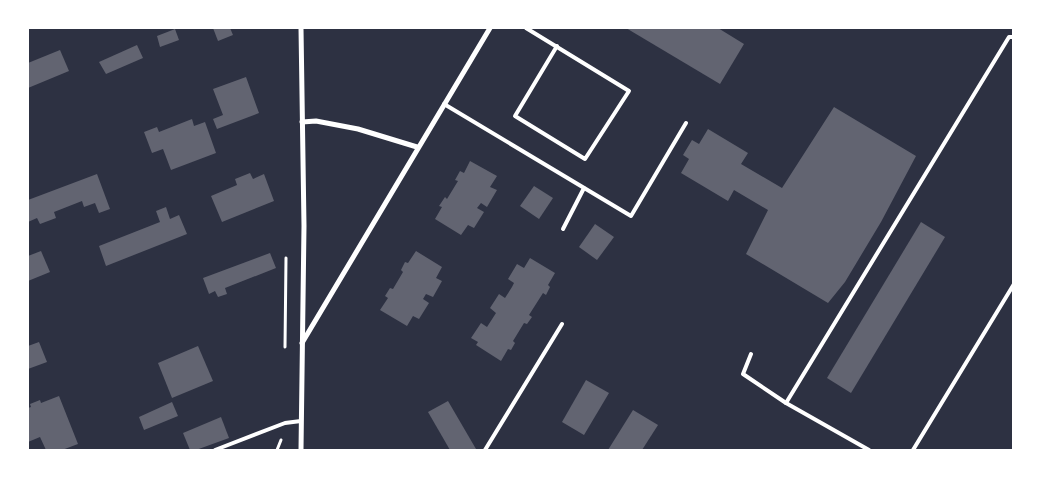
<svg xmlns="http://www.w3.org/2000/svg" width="1041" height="478" viewBox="0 0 1041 478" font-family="'Varela Round',sans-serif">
<rect width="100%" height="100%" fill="#2d3142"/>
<g fill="#626471">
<polygon points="213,28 230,28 233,35 218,41"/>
<polygon points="626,28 718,28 744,44 720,84"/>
<polygon points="175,29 179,40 160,47 157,36"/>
<polygon points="137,45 143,58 106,74 99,62"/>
<polygon points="60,50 69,71 28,88 28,63"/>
<polygon points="246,77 259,113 217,129 213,119 223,115 213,89"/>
<polygon points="834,107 916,156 881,222 845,282 828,303 746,254 768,210 734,190 728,201 681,173 689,159 683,155 692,140 699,144 708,129 748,153 741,164 782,188"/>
<polygon points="192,119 194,126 205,122 216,153 171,170 163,149 152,153 144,132 157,127 159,132"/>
<polygon points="470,161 497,176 490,187 497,190 487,207 481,203 477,208 484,212 474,228 468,225 461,235 435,219 442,207 439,206 445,197 447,199 458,181 455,180 460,171 464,173"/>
<polygon points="250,173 253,179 264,174 274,201 222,222 211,196 237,185 235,179"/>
<polygon points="97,174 110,209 99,213 95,203 84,207 82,201 54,212 56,218 40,224 37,218 28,222 28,200"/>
<polygon points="534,186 553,198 539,219 520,206"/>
<polygon points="166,207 170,219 179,215 187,234 106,266 99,246 160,222 156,211"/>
<polygon points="921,222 945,237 851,393 827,378"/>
<polygon points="595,224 614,237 597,260 579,247"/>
<polygon points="41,251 50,272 28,281 28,256"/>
<polygon points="416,251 442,267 436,278 442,281 433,297 426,294 423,299 429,303 419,319 413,316 407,326 380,310 388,298 385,296 390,288 393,289 403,272 401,270 405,262 408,263"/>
<polygon points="270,253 276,268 225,288 227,294 218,297 215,291 209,294 203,278"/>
<polygon points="530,258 555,273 548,285 550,287 546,295 543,293 529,315 532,317 527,324 524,323 513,341 515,343 511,350 508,349 501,361 476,345 478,342 471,338 481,323 487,327 496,313 490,308 499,294 505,298 512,287 514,283 508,279 517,264 524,268"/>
<polygon points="39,342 47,362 28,369 28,346"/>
<polygon points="198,346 213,381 172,398 158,363"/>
<polygon points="586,380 609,393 584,435 562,422"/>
<polygon points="59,396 78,444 62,450 46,450 40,437 28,442 28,408 31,407 30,404 40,400 41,403"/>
<polygon points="448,401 476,449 474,450 450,450 428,412"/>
<polygon points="172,402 178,416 144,430 139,417"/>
<polygon points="633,410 658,425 642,450 608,450"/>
<polygon points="221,417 229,438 196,450 190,450 183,433"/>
</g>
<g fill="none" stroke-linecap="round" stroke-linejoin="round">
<g stroke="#fff" stroke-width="3">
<polyline points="285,347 286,258"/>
<polyline points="277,450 281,440"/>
</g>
<g stroke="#fff" stroke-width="4">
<polyline points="526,28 629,91 585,159 515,116 557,46"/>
<polyline points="444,104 631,216 686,123"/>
<polyline points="563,229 584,188"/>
<polyline points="751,354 743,374 786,403 869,450"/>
<polyline points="786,403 1009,37 1014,37"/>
<polyline points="215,450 285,423 301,421"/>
<polyline points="485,450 562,324"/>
<polyline points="913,450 1014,284"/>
</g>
<g stroke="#fff" stroke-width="5">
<polyline points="302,122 316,121 358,129 417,147"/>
<polyline points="302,343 490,28"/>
<polyline points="301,450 304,226 301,28"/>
</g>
</g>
<rect width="1041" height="478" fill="none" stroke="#ffffff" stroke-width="58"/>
</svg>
